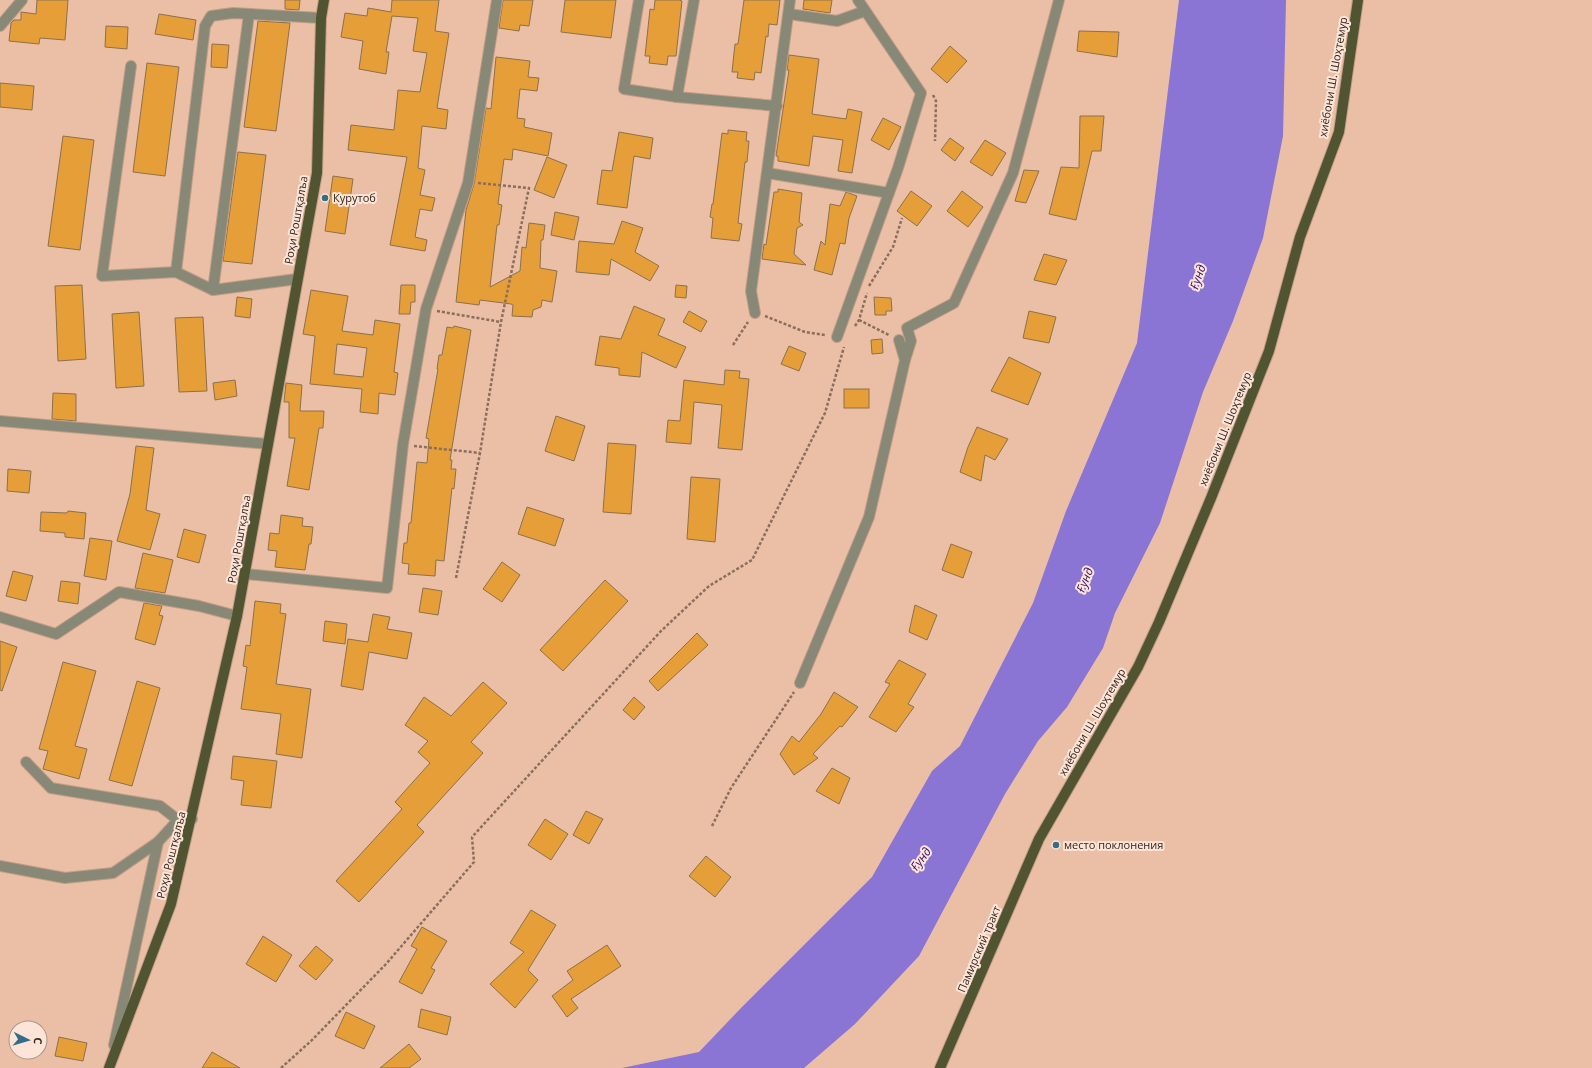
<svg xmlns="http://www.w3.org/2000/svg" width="1592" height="1068" viewBox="0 0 1592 1068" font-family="'Open Sans',sans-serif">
<rect width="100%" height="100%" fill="#ebbfa5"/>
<polygon fill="#8a75d4" points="1179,0 1286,0 1283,136 1263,238 1233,321 1203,392 1160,523 1115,613 1103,648 1067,707 1038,741 1005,794 919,956 855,1024 804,1068 622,1068 699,1052 740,1009 872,877 932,771 960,746 1033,603 1066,511 1137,343"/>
<g fill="#e69f38" stroke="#8c704c" fill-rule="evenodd">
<polygon points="37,0 68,0 65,40 40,38 39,44 9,41 11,23 14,20 21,20 21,12 36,14"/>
<polygon points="285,0 300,0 299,10 285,9"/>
<polygon points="392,0 439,0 435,31 449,33 437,108 448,110 446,129 422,126 418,168 425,170 420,195 435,198 432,211 420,209 415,237 427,240 425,251 390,245 407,157 348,150 351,125 394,130 398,90 420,92 427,53 413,51 418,18 392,16 386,52 389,52 386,74 359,69 363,41 341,37 345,13 367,16 368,8 391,12"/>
<polygon points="503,0 533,0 529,26 520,25 519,31 499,28"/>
<polygon points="565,0 616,0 611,38 561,32"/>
<polygon points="655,0 679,0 682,1 676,56 668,56 667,65 649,63 650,56 645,56 650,9 654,10"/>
<polygon points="744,0 780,0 777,25 769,24 768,37 766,36 761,73 755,72 754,80 737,78 738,72 732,72 735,44 738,44"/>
<polygon points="804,0 832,0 830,13 803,9"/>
<polygon points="159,14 196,20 193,40 155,34"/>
<polygon points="258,21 290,23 276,131 244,127"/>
<polygon points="106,26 128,27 127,49 105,47"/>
<polygon points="1079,31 1119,32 1117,57 1077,51"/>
<polygon points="212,44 229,45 227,68 211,67"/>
<polygon points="950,46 967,61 947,83 931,69"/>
<polygon points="789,55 819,59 812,114 846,119 848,109 862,112 852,173 838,171 843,140 813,136 809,166 778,161 778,156 776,156 789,70 787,70"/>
<polygon points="496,57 530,61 528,77 539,78 537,91 520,89 517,118 525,119 524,127 552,133 548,156 513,149 512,160 504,159 498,204 502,205 499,225 497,225 490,287 520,271 522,247 526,248 529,223 545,225 543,240 541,240 540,268 557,271 552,302 542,300 541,307 533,310 532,317 512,316 513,305 511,304 480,300 479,305 456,302 466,210 474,184 486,108 491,109"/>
<polygon points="147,63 179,67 165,176 133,172"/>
<polygon points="0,83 34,86 32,110 0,107"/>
<polygon points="1080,116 1104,116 1101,151 1092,151 1076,220 1049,214 1061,167 1079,168"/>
<polygon points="883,118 901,127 889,150 871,140"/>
<polygon points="728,130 747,132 746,141 749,141 747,162 745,162 738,223 742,224 739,241 711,238 713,218 710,217 712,204 713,204 722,133 728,134"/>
<polygon points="619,132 653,138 650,159 634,156 627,208 597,204 602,170 612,171"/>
<polygon points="63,136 94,140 80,250 48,246"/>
<polygon points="950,138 964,148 955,161 941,150"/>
<polygon points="985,140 1006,153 992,176 970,162"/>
<polygon points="238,152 266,155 252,264 223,261"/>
<polygon points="547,157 567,165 554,198 534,190"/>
<polygon points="1024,170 1039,171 1026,203 1015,201"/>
<polygon points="333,176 353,179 345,234 325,231"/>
<polygon points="778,189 802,193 799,222 803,225 797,228 794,254 806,265 762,259 764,244 766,245 774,192 778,192"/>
<polygon points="911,191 932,206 917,226 897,211"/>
<polygon points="962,191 983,207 968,227 947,211"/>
<polygon points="846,192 857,196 849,218 845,244 840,243 832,275 814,270 821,241 825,245 830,204 840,206"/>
<polygon points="555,212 579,217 574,240 551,235"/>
<polygon points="622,221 643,228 635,252 659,266 650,281 611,259 609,275 576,272 579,241 614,244"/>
<polygon points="1044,254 1067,260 1056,285 1034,280"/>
<polygon points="82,285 86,359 58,361 55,286"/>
<polygon points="401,285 415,285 415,302 411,302 410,314 399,314"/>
<polygon points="676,285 687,286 686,298 675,297"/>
<path d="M311 290 348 296 342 331 373 335 375 320 400 324 394 372 398 373 395 395 379 393 378 414 360 412 362 389 310 384 315 336 303 334ZM337 344 367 348 363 377 334 374Z"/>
<polygon points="237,297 252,299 250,318 235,316"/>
<polygon points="874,297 891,298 892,311 886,311 886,315 875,315"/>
<polygon points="634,306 665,319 658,335 686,347 676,368 642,352 640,377 619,375 619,368 595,365 600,336 621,339"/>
<polygon points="689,311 707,321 701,332 683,322"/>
<polygon points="1029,311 1056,317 1049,343 1023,338"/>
<polygon points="139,312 144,386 116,388 112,314"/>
<polygon points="203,317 207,391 179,392 175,318"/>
<polygon points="454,326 471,330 450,460 452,460 451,469 456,469 454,489 452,488 444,561 436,560 435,576 408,574 409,564 402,563 404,543 407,543 409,523 411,523 417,462 427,463 429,439 426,438 438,369 437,369 439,355 442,355 447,327 453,328"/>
<polygon points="882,339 883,353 872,354 871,340"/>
<polygon points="789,346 806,353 799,371 781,364"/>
<polygon points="1009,357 1041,373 1028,405 991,391"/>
<polygon points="725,370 740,371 739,378 749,379 742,450 718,448 722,405 694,402 691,444 666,442 668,420 680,421 684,380 724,385"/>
<polygon points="235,380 237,396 215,400 213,383"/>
<polygon points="286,383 302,385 300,411 324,411 323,428 319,428 309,490 287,486 295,438 289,438 289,402 284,402"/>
<rect x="844" y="389" width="25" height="19"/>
<polygon points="53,393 76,394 76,421 52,419"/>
<polygon points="556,416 585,426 574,461 545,451"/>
<polygon points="977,427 1008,439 995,460 985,455 981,481 960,472 968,447"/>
<polygon points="608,443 636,445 631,514 603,512"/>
<polygon points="136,446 154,448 146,510 160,514 150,550 117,541 130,494"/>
<polygon points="8,469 31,471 29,493 7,491"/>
<polygon points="691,477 720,479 715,542 687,539"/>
<polygon points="527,507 564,519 555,546 518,534"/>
<polygon points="68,511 86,513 84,539 65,537 65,533 40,531 41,512 67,513"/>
<polygon points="281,515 303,518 302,526 313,527 311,544 309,544 305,570 275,567 277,551 268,550 270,533 279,534"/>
<polygon points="184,529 206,535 199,563 177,557"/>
<polygon points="90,538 112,541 106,580 84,576"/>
<polygon points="951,544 972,552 963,578 942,570"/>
<polygon points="143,553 173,560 165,593 135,588"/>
<polygon points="502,562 520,575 502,602 483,589"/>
<polygon points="13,571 33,576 26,601 6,596"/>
<polygon points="605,580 628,601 563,671 540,650"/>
<polygon points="61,581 80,583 78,604 58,601"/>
<polygon points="423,588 442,591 438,615 419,612"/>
<polygon points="255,601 281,604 280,613 286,614 276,684 311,689 302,758 276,754 281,714 241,709 247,667 243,666 246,645 250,646"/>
<polygon points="144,603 162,606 159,615 163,616 155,645 135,639"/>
<polygon points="915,605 937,615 927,640 909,632"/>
<polygon points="373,614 390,617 387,629 412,633 407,659 369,652 363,690 341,686 348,639 368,642"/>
<polygon points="325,621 347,624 345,644 323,641"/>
<polygon points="697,633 708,645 658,691 649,681"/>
<polygon points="0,641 17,647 2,691 0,690"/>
<polygon points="899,660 926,674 908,704 914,707 896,732 869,717 890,684 885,682"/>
<polygon points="63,662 96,671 75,746 87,749 79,779 43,769 48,751 39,749"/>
<polygon points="137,681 160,688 132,786 109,780"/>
<polygon points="483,682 507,703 471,742 483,753 417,825 424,832 359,902 336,881 402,809 395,802 430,763 418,752 428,741 405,725 424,697 451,716"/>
<polygon points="834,692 858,707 842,727 840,726 813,754 818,758 794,775 780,754 792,736 799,742 821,714"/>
<polygon points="634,697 645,707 634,720 623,710"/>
<polygon points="233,756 277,761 271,808 241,805 244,781 231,779"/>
<polygon points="832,768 850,778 839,804 816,791"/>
<polygon points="586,811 603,819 589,844 573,835"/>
<polygon points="545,819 568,834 551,860 528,845"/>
<polygon points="706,856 731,877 715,897 689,876"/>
<polygon points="531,910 556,925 528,970 538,980 515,1008 490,984 524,952 510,943"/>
<polygon points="422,927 447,941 431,968 435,970 422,994 399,982 417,949 411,946"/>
<polygon points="263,936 292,955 276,982 246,964"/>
<polygon points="607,945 621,966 571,999 578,1008 567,1017 552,996 573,980 567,971"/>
<polygon points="316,946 333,960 316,980 299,966"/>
<polygon points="421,1009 451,1017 447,1035 418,1027"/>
<polygon points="346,1012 375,1026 364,1049 335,1036"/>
<polygon points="59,1037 87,1043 83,1061 55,1056"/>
<polygon points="409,1044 421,1059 409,1068 380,1068"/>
<polygon points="212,1052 240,1068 202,1068"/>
</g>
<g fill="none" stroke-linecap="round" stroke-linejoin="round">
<defs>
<g id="minor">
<polyline points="639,0 624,89 677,97 777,106"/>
<polyline points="789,14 837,21 865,11"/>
<polyline points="0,26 22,0"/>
<polyline points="131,66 102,276 176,272 213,290 297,279"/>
<polyline points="677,97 694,0"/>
<polyline points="767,173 889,193"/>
<polyline points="176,272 205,26 211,16 233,13 321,18"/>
<polyline points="213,290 249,14"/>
<polyline points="755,313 751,291 790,0"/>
<polyline points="837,337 898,168 921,93 858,0"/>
<polyline points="899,340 905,360 911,341 907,328 954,303 1013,173 1059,0"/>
<polyline points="0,421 268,444"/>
<polyline points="246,574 387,588 403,444 426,309 468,183 497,0"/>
<polyline points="0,617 56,634 119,592 199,606 237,616"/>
<polyline points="800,683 869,517 905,360"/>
<polyline points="26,762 51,788 160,806 178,820"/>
<polyline points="0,866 65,878 113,873 158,842 178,820 192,819"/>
<polyline points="114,1045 158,842"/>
</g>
<g id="major">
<polyline points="109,1068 171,904 237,616 317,173 321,18 324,0"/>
<polyline points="940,1068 1039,839 1138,667 1159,622 1211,498 1269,351 1300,237 1339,132 1358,0"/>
</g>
</defs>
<use href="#minor" stroke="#c39d87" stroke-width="12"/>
<use href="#major" stroke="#c39d87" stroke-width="12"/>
<g stroke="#8b6e5d" stroke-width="2.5" stroke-dasharray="3 2" stroke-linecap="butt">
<polyline points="933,95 936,101 935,141"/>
<polyline points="869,286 893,247 902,218"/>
<polyline points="437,311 501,322"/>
<polyline points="765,316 805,332 825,335"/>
<polyline points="859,320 889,335"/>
<polyline points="855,326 859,320 867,293"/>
<polyline points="733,345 748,322"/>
<polyline points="414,446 480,453"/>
<polyline points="456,578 480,453 501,322 529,188 478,183"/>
<polyline points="712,826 731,788 794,692"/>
<polyline points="281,1068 311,1041 386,964 474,862 472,837 661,631 709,586 752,560 825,413 844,347"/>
</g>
<use href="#minor" stroke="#878976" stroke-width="10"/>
<use href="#major" stroke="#515431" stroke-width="10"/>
</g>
<g fill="#356c87" stroke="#fce5d8" stroke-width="1.5">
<circle cx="325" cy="198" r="4"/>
<circle cx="1056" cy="845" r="4"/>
</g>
<g text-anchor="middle" stroke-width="4" stroke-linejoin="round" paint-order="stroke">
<g font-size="11" fill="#35251b" stroke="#fce5d8">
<text transform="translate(1333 77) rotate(-80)" y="4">хиёбони Ш. Шоҳтемур</text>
<text transform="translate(296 220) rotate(-80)" y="4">Роҳи Роштқалъа</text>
<text transform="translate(1225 429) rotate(-68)" y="4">хиёбони Ш. Шоҳтемур</text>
<text transform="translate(239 539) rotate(-80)" y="4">Роҳи Роштқалъа</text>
<text transform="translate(1092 722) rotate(-60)" y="4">хиёбони Ш. Шоҳтемур</text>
<text transform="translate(171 855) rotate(-76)" y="4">Роҳи Роштқалъа</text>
<text transform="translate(979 949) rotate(-67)" y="4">Памирский тракт</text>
</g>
<g font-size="11" fill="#35251b" stroke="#fce5d8" text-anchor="start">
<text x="333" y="202">Курутоб</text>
<text x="1064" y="849">место поклонения</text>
</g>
<g font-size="12" font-style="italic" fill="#301067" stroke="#fce5d8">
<text transform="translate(1198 277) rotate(-71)" y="4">Ғунд</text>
<text transform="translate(1085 580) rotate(-68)" y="4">Ғунд</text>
<text transform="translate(921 859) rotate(-54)" y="4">Ғунд</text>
</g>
</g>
<g transform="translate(28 1040) rotate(95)"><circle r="19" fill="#fce5d8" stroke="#ac988c"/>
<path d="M0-3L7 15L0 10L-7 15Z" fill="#356c87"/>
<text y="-6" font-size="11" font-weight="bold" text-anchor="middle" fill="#35251b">С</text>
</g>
</svg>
